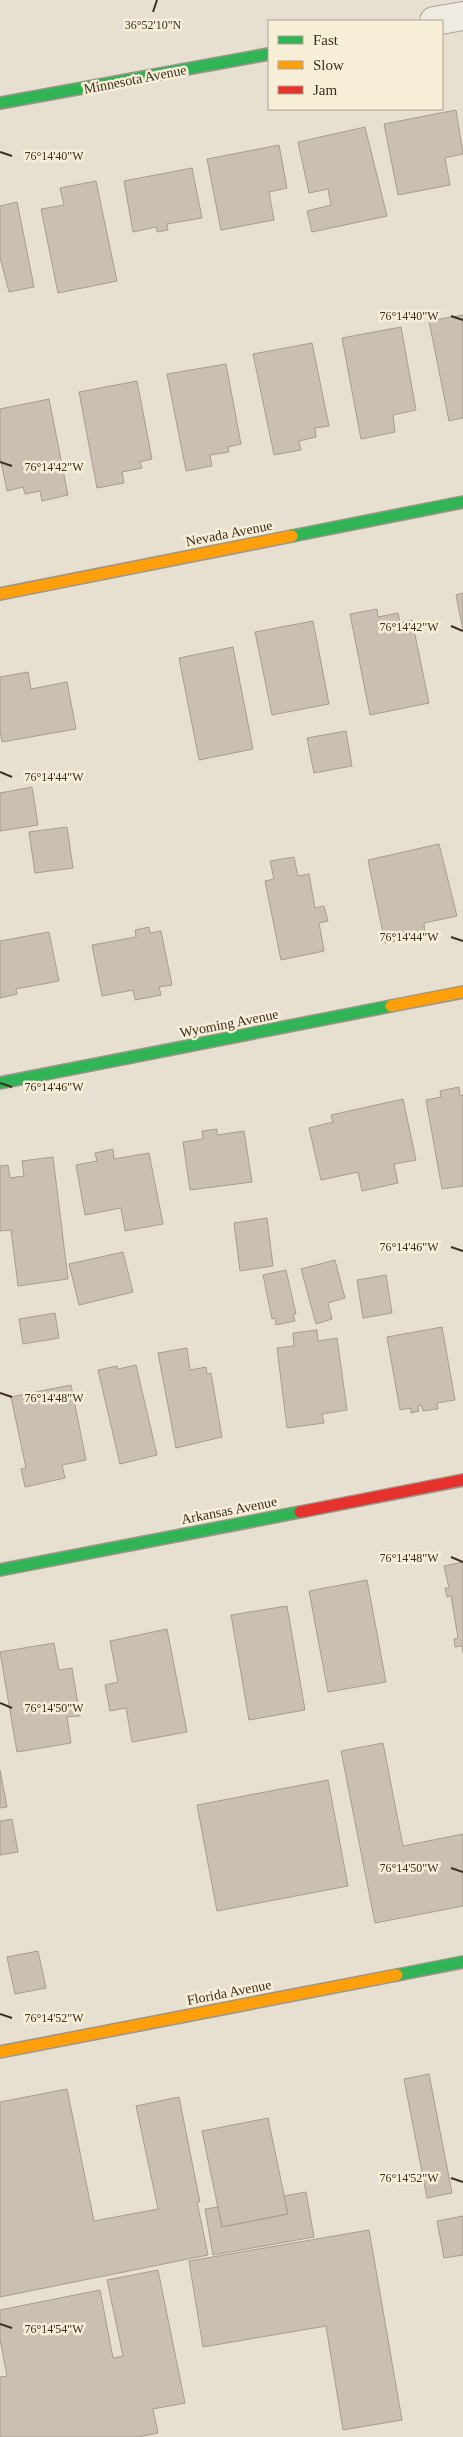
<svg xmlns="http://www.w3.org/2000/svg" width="463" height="2437" viewBox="0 0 463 2437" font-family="Georgia,serif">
<rect width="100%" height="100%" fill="#e7e0d1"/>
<g fill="#cbbfb2" stroke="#a89c90">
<polygon points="456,110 463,154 445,158 450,185 398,195 384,124"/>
<polygon points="365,127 387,216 312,232 307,211 331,205 328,189 309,193 298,142"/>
<polygon points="279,145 287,188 269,192 274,220 221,230 207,159"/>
<polygon points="192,168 202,218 167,224 168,230 157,232 156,227 133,232 124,181"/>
<polygon points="96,181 117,281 58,293 41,209 64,205 60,188"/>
<polygon points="17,202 34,287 9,292 0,258 0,206"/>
<polygon points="463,315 463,418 449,421 429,321"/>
<polygon points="401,327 416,410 393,415 395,432 361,439 342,338"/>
<polygon points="312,343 329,426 315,428 316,437 299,441 301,450 274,455 253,354"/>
<polygon points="226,364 241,444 228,447 229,452 210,455 212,466 186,471 167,374"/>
<polygon points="137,381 152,459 140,462 142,468 122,472 124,483 97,488 79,392"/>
<polygon points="49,399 68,495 42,501 40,491 25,494 23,487 7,491 0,457 0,409"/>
<polygon points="463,593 463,630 456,595"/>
<polygon points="377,609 378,617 398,613 400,623 412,620 429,703 370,715 350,614"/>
<polygon points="313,621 329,704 272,715 255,632"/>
<polygon points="233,647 253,749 199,760 179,658"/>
<polygon points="28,672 31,689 67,682 76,729 2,742 0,730 0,677"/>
<polygon points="346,731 352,766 314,773 307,738"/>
<polygon points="32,787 38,825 0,831 0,793"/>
<polygon points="67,827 73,868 35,873 29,832"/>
<polygon points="439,844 457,916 424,923 425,936 385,943 368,860"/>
<polygon points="294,857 298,876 309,874 315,908 324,906 328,921 319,923 324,951 281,960 265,881 274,879 270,861"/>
<polygon points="149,927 150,933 161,931 172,985 159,987 161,995 135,1000 133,990 102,996 92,945 136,937 135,930"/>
<polygon points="49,932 59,981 16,989 17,994 0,998 0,941"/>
<polygon points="459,1087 460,1096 463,1095 463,1186 442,1189 426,1100 441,1097 440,1091"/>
<polygon points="403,1099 416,1160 394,1164 398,1183 362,1191 358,1172 321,1180 309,1128 333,1122 331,1115"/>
<polygon points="217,1129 217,1135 244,1131 252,1182 190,1190 183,1142 203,1139 202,1131"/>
<polygon points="113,1149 114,1159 149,1153 163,1224 125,1231 121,1208 85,1215 76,1165 97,1161 95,1153"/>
<polygon points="53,1157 68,1279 18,1286 11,1230 0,1231 0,1166 8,1165 10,1178 24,1176 22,1161"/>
<polygon points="267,1218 273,1266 240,1271 234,1223"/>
<polygon points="123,1252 133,1292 79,1305 69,1264"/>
<polygon points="335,1260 345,1298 328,1303 332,1319 316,1324 301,1269"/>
<polygon points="286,1270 296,1314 293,1314 295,1321 276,1325 275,1318 272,1319 263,1275"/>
<polygon points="386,1275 392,1313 363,1318 357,1280"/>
<polygon points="55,1313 59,1338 23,1344 19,1319"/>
<polygon points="442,1327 455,1400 437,1403 438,1409 423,1411 421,1405 418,1406 419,1411 411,1413 411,1408 400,1410 387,1337"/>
<polygon points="317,1330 318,1341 337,1338 347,1410 322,1414 324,1423 287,1428 277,1348 294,1346 293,1333"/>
<polygon points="187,1348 190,1370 206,1367 207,1374 211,1373 222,1437 176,1448 158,1353"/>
<polygon points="136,1365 157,1455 120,1464 98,1370 117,1366 118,1369"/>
<polygon points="71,1385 86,1460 62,1465 65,1478 25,1487 21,1469 26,1468 11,1397"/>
<polygon points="463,1562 463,1653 462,1646 455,1647 454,1639 458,1638 451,1596 447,1597 445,1588 449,1588 444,1566"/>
<polygon points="367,1580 386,1682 328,1692 309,1591"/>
<polygon points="287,1606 305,1710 249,1720 231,1615"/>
<polygon points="167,1629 187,1732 132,1742 126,1708 110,1711 105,1685 118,1682 110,1641"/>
<polygon points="54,1643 59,1670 72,1668 80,1716 67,1717 71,1743 17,1752 0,1652"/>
<polygon points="383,1743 403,1846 463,1834 463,1906 375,1923 341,1751"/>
<polygon points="0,1770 7,1807 0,1808"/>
<polygon points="328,1780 348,1886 217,1911 197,1805"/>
<polygon points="12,1819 18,1852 0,1855 0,1821"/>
<polygon points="38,1951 46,1988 15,1994 7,1957"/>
<polygon points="429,2074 452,2193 427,2198 404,2079"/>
<polygon points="67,2089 94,2221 158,2209 136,2106 179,2097 200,2202 197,2202 208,2255 0,2297 0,2102"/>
<polygon points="268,2118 288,2214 222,2227 202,2131"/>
<polygon points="306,2192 314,2237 213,2255 205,2209 218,2207 222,2227 288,2214 284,2196"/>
<polygon points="463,2216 463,2255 444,2258 437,2221"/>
<polygon points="369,2230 402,2420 343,2430 326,2326 203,2347 189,2261"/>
<polygon points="158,2270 185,2403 153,2409 158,2433 138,2437 0,2437 0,2377 7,2376 0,2339 0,2310 100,2290 113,2358 123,2356 107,2280"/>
</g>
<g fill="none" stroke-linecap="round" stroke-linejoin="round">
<defs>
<polyline id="street" points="434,21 463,16"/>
<g id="fast">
<polyline points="0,103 269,54"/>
<polyline points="292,536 463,502"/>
<polyline points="0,1083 391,1006"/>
<polyline points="0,1570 300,1512"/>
<polyline points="397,1975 463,1962"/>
</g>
<g id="slow">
<polyline points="0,594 292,536"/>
<polyline points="391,1006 463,992"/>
<polyline points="0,2052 397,1975"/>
</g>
<polyline id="jam" points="300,1512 463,1480"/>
</defs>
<use href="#street" stroke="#ada599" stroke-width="30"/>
<use href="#fast" stroke="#9c958a" stroke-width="14"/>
<use href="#slow" stroke="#9c958a" stroke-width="14"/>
<use href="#jam" stroke="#9c958a" stroke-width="14"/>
<use href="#street" stroke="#efebe3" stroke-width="28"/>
<use href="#fast" stroke="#30b455" stroke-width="11"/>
<use href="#slow" stroke="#ff9f0a" stroke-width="11"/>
<use href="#jam" stroke="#e5322d" stroke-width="11"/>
</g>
<path fill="none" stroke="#3d2e20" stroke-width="2" d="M153 12 157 0M0 152 12 156M451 316 463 320M0 462 12 466M451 626 463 631M0 772 12 777M451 937 463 941M0 1083 12 1087M451 1247 463 1251M0 1393 12 1397M451 1557 463 1562M0 1703 12 1708M451 1868 463 1872M0 2014 12 2018M451 2178 463 2182M0 2324 12 2328"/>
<g text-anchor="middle" stroke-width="5" stroke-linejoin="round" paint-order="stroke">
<g font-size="14" fill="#3d2e20" stroke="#f7eed8">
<text transform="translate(135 79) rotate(-11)" y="5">Minnesota Avenue</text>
<text transform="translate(229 533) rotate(-11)" y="5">Nevada Avenue</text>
<text transform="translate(229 1023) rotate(-11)" y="5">Wyoming Avenue</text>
<text transform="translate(229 1510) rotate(-11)" y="5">Arkansas Avenue</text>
<text transform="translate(229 1992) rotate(-11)" y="5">Florida Avenue</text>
</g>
</g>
<g font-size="12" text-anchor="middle" fill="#3d2e20" stroke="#f7eed8" stroke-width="5" stroke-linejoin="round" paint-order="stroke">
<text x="153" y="29">36°52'10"N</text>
<text x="54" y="160">76°14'40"W</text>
<text x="409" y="320">76°14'40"W</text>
<text x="54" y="471">76°14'42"W</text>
<text x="409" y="631">76°14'42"W</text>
<text x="54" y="781">76°14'44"W</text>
<text x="409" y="941">76°14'44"W</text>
<text x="54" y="1091">76°14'46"W</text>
<text x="409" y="1251">76°14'46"W</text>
<text x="54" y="1402">76°14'48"W</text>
<text x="409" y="1562">76°14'48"W</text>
<text x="54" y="1712">76°14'50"W</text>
<text x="409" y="1872">76°14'50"W</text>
<text x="54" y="2022">76°14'52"W</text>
<text x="409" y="2182">76°14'52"W</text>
<text x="54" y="2333">76°14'54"W</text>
</g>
<rect x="268" y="20" width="175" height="90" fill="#f7eed8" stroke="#ada18e"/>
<rect x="278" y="36" width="25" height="8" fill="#30b455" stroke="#ada18e"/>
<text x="313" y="45" font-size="15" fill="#3d2e20">Fast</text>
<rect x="278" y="61" width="25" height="8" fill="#ff9f0a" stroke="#ada18e"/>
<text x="313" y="70" font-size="15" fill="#3d2e20">Slow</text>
<rect x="278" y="86" width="25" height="8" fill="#e5322d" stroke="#ada18e"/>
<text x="313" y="95" font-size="15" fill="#3d2e20">Jam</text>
</svg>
